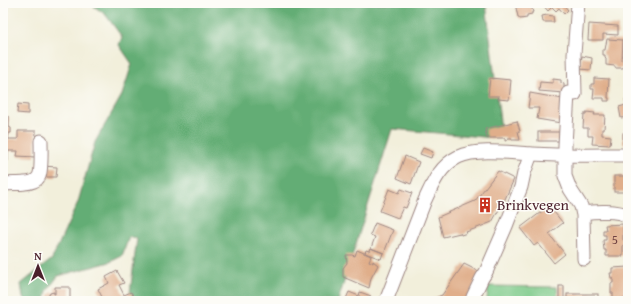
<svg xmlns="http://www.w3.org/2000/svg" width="631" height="304" viewBox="0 0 631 304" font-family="'Gentium Book Plus',serif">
<rect width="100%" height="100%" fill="#fdfcf7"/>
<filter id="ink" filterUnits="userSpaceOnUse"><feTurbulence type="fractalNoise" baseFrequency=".025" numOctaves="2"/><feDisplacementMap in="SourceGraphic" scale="8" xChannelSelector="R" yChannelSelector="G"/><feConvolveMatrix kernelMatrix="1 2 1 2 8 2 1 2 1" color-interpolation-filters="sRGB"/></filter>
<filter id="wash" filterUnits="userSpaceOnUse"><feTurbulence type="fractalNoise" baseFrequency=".012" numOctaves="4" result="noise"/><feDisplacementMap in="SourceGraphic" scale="16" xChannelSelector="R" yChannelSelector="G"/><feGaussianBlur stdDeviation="0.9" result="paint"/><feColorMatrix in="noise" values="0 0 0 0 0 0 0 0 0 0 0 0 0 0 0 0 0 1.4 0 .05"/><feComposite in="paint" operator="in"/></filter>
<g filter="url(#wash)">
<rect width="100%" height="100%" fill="#f2efdb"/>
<polygon fill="#7bc988" stroke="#62745a" points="488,286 557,287 558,301 487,301"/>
<polygon fill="#64ad74" stroke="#576650" points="89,3 486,3 501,130 495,138 392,129 338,301 129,301 137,238 129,237 122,256 110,262 58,276 47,291 45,301 26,301 23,298 21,284 52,259 78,202 95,142 122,95 132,64 119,45 122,37 105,14"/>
<g id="blocks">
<g fill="#e0ae8a">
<polygon points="515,3 530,3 533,12 532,12 532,14 527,15 527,18 520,19 519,17 518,17"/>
<polygon points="541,3 556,3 558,6 562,3 568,10 564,14 559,8 556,11 552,7 548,11"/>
<polygon points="547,15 553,16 554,22 543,22 542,16"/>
<polygon points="589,24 618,26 618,35 603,34 603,40 588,40"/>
<polygon points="607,39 623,40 622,61 624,61 623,68 615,68 615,66 606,65 606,59 605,58 605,55 603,55 603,50 605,50"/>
<polygon points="582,56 592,58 591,70 580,69"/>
<polygon points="490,78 511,80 509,100 498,99 499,96 488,96"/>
<polygon points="594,78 609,79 608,98 609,98 609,101 604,101 604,98 593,98 594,89 591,89 591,84 594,84"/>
<polygon points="553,79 561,80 561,83 564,84 564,93 539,91 540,82 553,83"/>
<polygon points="530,93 563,99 560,113 562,114 561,123 537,119 539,108 528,108"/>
<polygon points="628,98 628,117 621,118 619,107 626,105 625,99"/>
<polygon points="18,104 28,105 28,114 17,113"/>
<polygon points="586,112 595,113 594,115 605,115 604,129 602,129 602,135 611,136 610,145 592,144 593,136 588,136 588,128 583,128 584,114 586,114"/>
<polygon points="3,116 9,117 9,127 11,128 11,133 9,133 8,139 18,139 18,131 36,131 35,157 17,156 18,151 8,151 8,161 3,161"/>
<polygon points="517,121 520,131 518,131 520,140 512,140 512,138 508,138 508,140 505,141 505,138 487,138 485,129"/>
<rect x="538" y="132" width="23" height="9"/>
<rect x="623" y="133" width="5" height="11"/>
<polygon points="423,148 433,152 431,158 420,154"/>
<polygon points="405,156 419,162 411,184 397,178"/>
<polygon points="42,166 57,167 56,177 42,177"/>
<polygon points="498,171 514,179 505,199 492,222 477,228 466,232 467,233 461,235 460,233 443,237 438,217 475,201"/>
<rect x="614" y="176" width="14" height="16"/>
<polygon points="389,189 399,193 401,189 412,193 406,208 403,207 398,218 380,211"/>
<polygon points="549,206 563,223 549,234 565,254 554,263 538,243 534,246 520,228"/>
<polygon points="375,223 393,230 384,253 371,248 375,237 370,235"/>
<polygon points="623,224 623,240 625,240 625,245 623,245 623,256 606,256 606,250 604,250 603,240 606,240 606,235 603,235 603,230 606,230 605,225"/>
<polygon points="370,248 383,253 381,259 365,253 366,250 369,251"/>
<polygon points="357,250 371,256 369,261 373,263 373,261 378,265 371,278 369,288 343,277 343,268 347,263 346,255 352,255 355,256"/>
<polygon points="464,264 480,272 467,301 428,301 442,295"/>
<polygon points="628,267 628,298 613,299 613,293 611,293 611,283 613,283 613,278 611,278 610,273 612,273 612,268"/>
<polygon points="117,271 124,283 119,285 124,295 131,292 136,301 104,301 98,289 109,283 106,277"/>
<rect x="559" y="286" width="5" height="15"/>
<polygon points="55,287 70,287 70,301 49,301 49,294 50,294 50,293 54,292 54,294 55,294"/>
<polygon points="349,292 359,296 360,292 371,296 369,301 345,301"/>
<rect x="567" y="294" width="31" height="7"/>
</g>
</g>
</g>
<g filter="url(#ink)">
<use href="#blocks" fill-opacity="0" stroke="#9e8783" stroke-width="1"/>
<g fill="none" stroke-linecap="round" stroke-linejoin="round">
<defs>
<g id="minor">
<polyline points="568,93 565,145 565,176 570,189 581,206 583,215 584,259"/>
<polyline points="575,94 574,54 578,3"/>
<path d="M3 184C11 183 18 184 25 183 30 183 37 181 39 176 42 171 41 147 41 141"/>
<path d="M583 213C595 211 618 210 628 216"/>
<polyline points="473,297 482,278 486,272 506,226 521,187 524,173 531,154"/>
<path d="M386 301 425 200C433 183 440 166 458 157 476 148 513 153 533 154 565 156 597 155 628 155"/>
</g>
</defs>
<use href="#minor" stroke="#9e8783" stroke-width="15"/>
<use href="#minor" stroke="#fff" stroke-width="13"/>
</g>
</g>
<defs>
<symbol id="building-bare" viewBox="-9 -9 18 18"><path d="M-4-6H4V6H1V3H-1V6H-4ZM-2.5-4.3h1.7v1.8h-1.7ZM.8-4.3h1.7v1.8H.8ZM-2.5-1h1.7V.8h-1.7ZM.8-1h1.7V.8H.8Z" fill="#c8321e" stroke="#fdfcf7" stroke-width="2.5" paint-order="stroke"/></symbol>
</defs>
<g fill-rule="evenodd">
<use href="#building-bare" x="474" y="194" width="22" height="22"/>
</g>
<g text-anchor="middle" stroke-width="3" stroke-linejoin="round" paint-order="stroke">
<g font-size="13" fill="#704343">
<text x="615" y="244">5</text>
</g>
<g font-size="15" fill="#4a1f2b" stroke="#fdfcf7" text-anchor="start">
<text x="497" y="210">Brinkvegen</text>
</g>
</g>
<rect width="631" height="304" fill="none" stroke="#fdfcf7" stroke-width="16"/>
<g transform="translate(38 266)" stroke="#fdfcf7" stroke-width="3" paint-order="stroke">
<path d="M0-3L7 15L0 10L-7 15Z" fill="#4a1f2b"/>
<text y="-6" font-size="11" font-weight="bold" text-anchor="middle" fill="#4a1f2b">N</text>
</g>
</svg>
